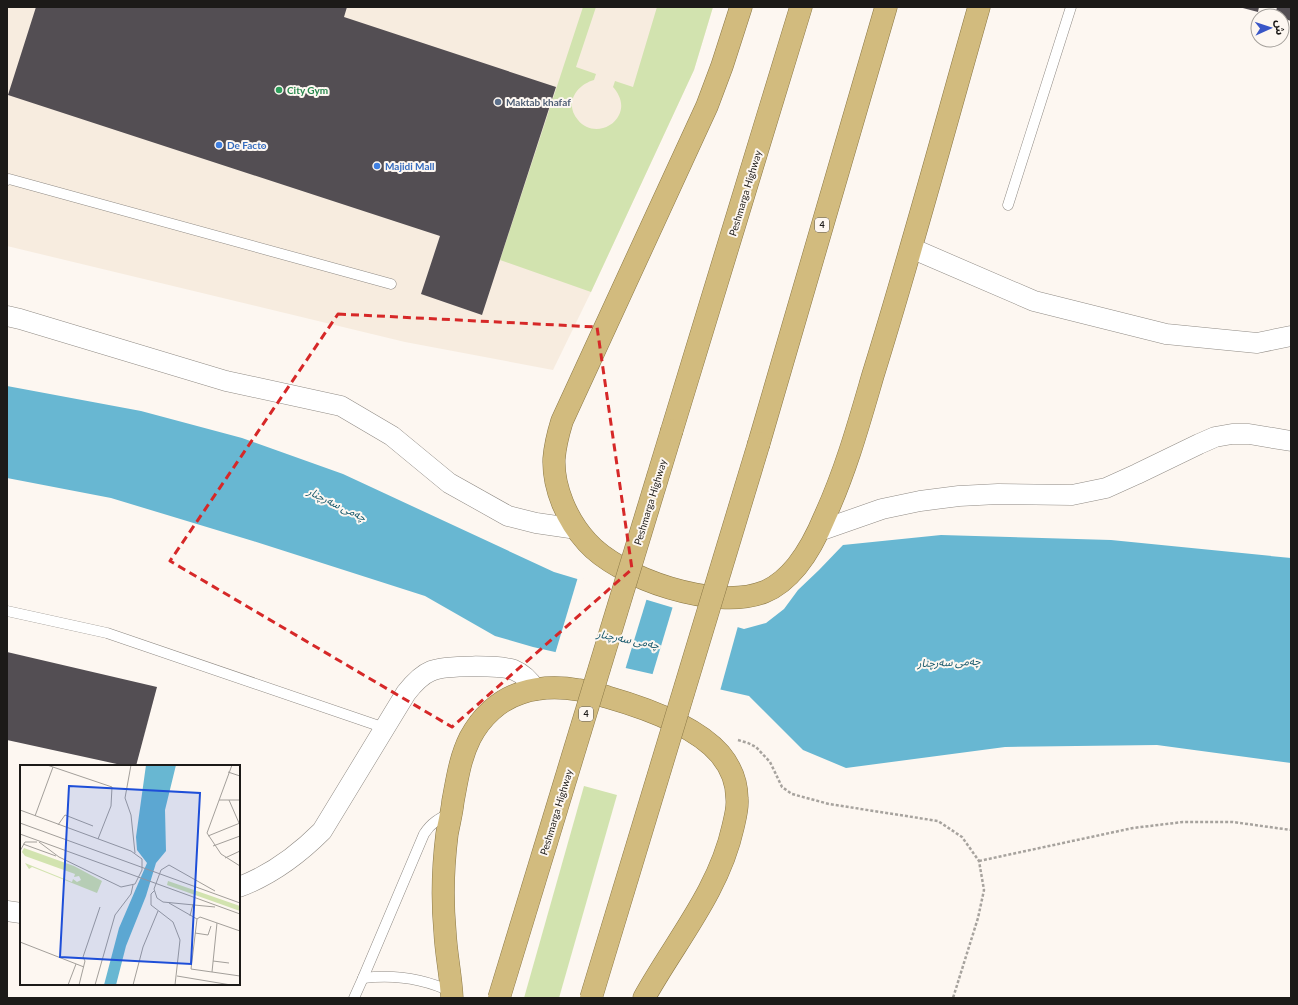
<svg xmlns="http://www.w3.org/2000/svg" width="1298" height="1005" viewBox="0 0 1298 1005" font-family="Lato,'Noto Sans Arabic',sans-serif">
<rect width="100%" height="100%" fill="#fdf7f1"/>
<polygon fill="#f7ecdf" points="7,7 713,7 694,70 591,292 553,370 405,342 7,246"/>
<g fill="#d2e3af">
<path d="M583 7H596L576 67 596 74 594 80C576 85 564 104 578 120 589 134 611 131 619 115 624 105 620 95 613 87L615 81 633 87 657 7H713L694 70 591 292 500 260Z"/>
<polygon points="584,786 617,795 559,998 524,998"/>
</g>
<polygon fill="#68b7d2" points="7,386 141,411 242,438 343,474 554,572 744,629 766,623 784,609 798,590 819,570 843,545 941,535 1111,540 1291,558 1291,763 1157,745 1005,747 846,768 803,750 749,696 533,647 495,636 425,596 253,541 111,498 7,478"/>
<g fill="#fdf7f1">
<polygon points="578,577 647,598 625,670 555,654"/>
<polygon points="673,606 738,626 720,691 652,676"/>
</g>
<g fill="#534e53">
<polygon points="36,7 347,7 344,17 556,87 482,315 421,294 440,236 8,95"/>
<polygon points="1239,7 1259,7 1258,12"/>
<polygon points="1277,7 1291,7 1291,21 1282,18 1282,16 1275,16"/>
<polygon points="7,652 157,687 136,766 126,766 7,740"/>
</g>
<g fill="none" stroke-linecap="round" stroke-linejoin="round">
<defs>
<g id="service">
<polyline points="7,180 9,179 391,284"/>
<polyline points="1008,205 1071,7"/>
<polyline points="7,611 107,633 385,728"/>
<path d="M363 978C395 974 423 978 452 992"/>
<path d="M354 998 363 978 424 834C431 823 439 818 452 813"/>
</g>
<g id="minor">
<polyline points="911,248 1034,301 1166,334 1257,343 1291,336"/>
<polyline points="7,316 20,319 226,381 341,406 392,436 449,483 508,516 536,523 577,529"/>
<polyline points="819,531 882,509 920,501 959,496 998,494 1072,495 1106,488 1137,474 1199,444 1215,437 1232,434 1249,434 1291,441"/>
<path d="M239 887C271 875 298 855 322 831L406 693C413 684 421 675 431 671 445 665 500 665 514 670 524 674 530 681 536 690"/>
<polyline points="7,911 21,913"/>
</g>
<g id="trunk">
<path d="M741 7 722 66 707 106 562 421C558 434 555 446 554 459 553 488 567 520 587 542 620 579 716 611 764 592 777 587 788 577 797 566 809 551 818 533 825 516 846 470 859 423 873 375 911 253 944 130 979 7"/>
<polyline points="672,430 801,7"/>
<polyline points="759,443 886,7"/>
<path d="M452 998C451 976 446 954 445 932 442 900 443 866 447 834 449 823 452 812 453 801 457 780 460 758 470 738 481 717 499 700 521 693 539 687 561 687 579 690 588 691 598 694 607 697 642 707 695 725 720 754 730 766 737 782 737 799 738 808 735 818 733 827 719 891 675 942 644 998"/>
</g>
</defs>
<use href="#service" stroke="#908b85" stroke-width="11"/>
<use href="#minor" stroke="#908b85" stroke-width="21"/>
<use href="#trunk" stroke="#8b7846" stroke-width="23"/>
<g stroke="#a7a39e" stroke-width="2.5" stroke-dasharray="3 2" stroke-linecap="butt">
<polyline points="738,740 748,743 756,747 770,762 782,787 792,794 829,804 938,821 962,837 979,861 984,890 978,918 953,998"/>
<polyline points="979,861 1133,828 1183,822 1233,822 1291,830"/>
</g>
<use href="#service" stroke="#fff" stroke-width="10"/>
<use href="#minor" stroke="#fff" stroke-width="20"/>
<use href="#trunk" stroke="#d2bb7e" stroke-width="22"/>
<defs>
<g id="trunk-bridge">
<polyline points="499,998 672,430"/>
<polyline points="591,998 759,443"/>
</g>
</defs>
<use href="#trunk-bridge" stroke="#8b7846" stroke-width="23" stroke-linecap="butt"/>
<use href="#trunk-bridge" stroke="#d2bb7e" stroke-width="22"/>
</g>
<path fill="none" stroke="#d62828" stroke-width="3" stroke-dasharray="8 5" stroke-linejoin="round" d="M338 314 597 327 632 569 452 727 170 561Z"/>
<circle fill="#2e9e5b" stroke="#fdf7f1" stroke-width="1.5" cx="279" cy="90" r="4"/>
<circle fill="#5c6f8a" stroke="#fdf7f1" stroke-width="1.5" cx="498" cy="102" r="4"/>
<g fill="#3f7fe0" stroke="#fdf7f1" stroke-width="1.5">
<circle cx="219" cy="145" r="4"/>
<circle cx="377" cy="166" r="4"/>
</g>
<g text-anchor="middle" stroke-width="4" stroke-linejoin="round" paint-order="stroke">
<g fill="#fdf7f1" stroke="#605c59" stroke-width="1">
<rect x="815" y="218" width="14" height="14" rx="3"/>
<rect x="579" y="707" width="14" height="14" rx="3"/>
</g>
<g font-size="9" font-weight="bold" fill="#1c1a18">
<text x="822" y="228">4</text>
<text x="586" y="717">4</text>
</g>
<g font-size="10" font-weight="bold" fill="#27864d" stroke="#fdf7f1" text-anchor="start">
<text x="287" y="94">City Gym</text>
</g>
<g font-size="10" font-weight="bold" fill="#4e5e75" stroke="#fdf7f1" text-anchor="start">
<text x="506" y="106">Maktab khafaf</text>
</g>
<g font-size="10" font-weight="bold" fill="#366cbe" stroke="#fdf7f1" text-anchor="start">
<text x="227" y="149">De Facto</text>
<text x="385" y="170">Majidi Mall</text>
</g>
<g font-size="10" fill="#1c1a18" stroke="#fdf7f1">
<text transform="translate(745 193) rotate(-73)" y="4">Peshmarga Highway</text>
<text transform="translate(650 502) rotate(-73)" y="4">Peshmarga Highway</text>
<text transform="translate(556 812) rotate(-73)" y="4">Peshmarga Highway</text>
</g>
<g font-size="11" font-style="italic" fill="#17586b" stroke="#fdf7f1">
<text transform="translate(337 504) rotate(26)" y="4">چەمی سەرچنار</text>
<text transform="translate(628 639) rotate(11)" y="4">چەمی سەرچنار</text>
<text transform="translate(949 662) rotate(-2)" y="4">چەمی سەرچنار</text>
</g>
</g>
<g transform="translate(20 765)">
<rect width="220" height="220" fill="#fdf7f1"/>
<path d="M4 83 54 101 82 116 77 128 12 102 9 104 5 98 52 117 53 114 57 117 61 115 59 111 54 112 55 109 5 91 2 87ZM148 116 220 141V146L147 120Z" fill="#d2e3af"/>
<path d="M126 0H156L145 45 146 86 136 98 126 131 106 181 96 220H84L99 163 127 98 117 85 116 72Z" fill="#68b7d2"/>
<path fill="none" stroke="#a39f9a" stroke-width="1" d="M27 0 92 22 91 41 78 74M111 0 105 33 111 50 115 88M212 0 187 68 201 89 220 101M208 7 220 11M199 35H220M209 35 219 58M0 45 111 86 122 94V105L115 119 101 122 39 92 19 77M15 51 33 2M0 58 220 138M38 60 45 50 73 61M0 69 220 149M188 71 220 58M3 79 36 91M193 81 220 71M0 86 5 77H17M205 93 220 86M134 126 131 129V140L153 157 160 175 155 220M149 138 177 154 180 152 220 166M195 142 143 137 137 133 134 124 141 105 149 100 195 126M170 151 173 139M177 154 171 204 220 211M175 168 188 170 191 161M0 177 64 202M193 196 209 198M192 207 197 158M157 211 211 220M48 220 56 199M59 220 65 196 63 192 80 142M75 220 95 150 111 129 113 120M113 220 123 182 138 146"/>
<path fill="#1d4ed8" fill-opacity="0.15" stroke="#1d4ed8" stroke-width="2" d="M49 21 180 28 171 199 40 192Z"/>
<rect width="220" height="220" fill="none" stroke="#1c1a18" stroke-width="2"/>
</g>
<rect width="1298" height="1005" fill="none" stroke="#1c1a18" stroke-width="16"/>
<g transform="translate(1270 28) rotate(87)"><circle r="19" fill="#fdf7f1" stroke="#a39f9a"/>
<path d="M0-3L7 15L0 10L-7 15Z" fill="#3956c7"/>
<text y="-6" font-size="11" font-weight="bold" text-anchor="middle" fill="#1c1a18">ش</text>
</g>
</svg>
